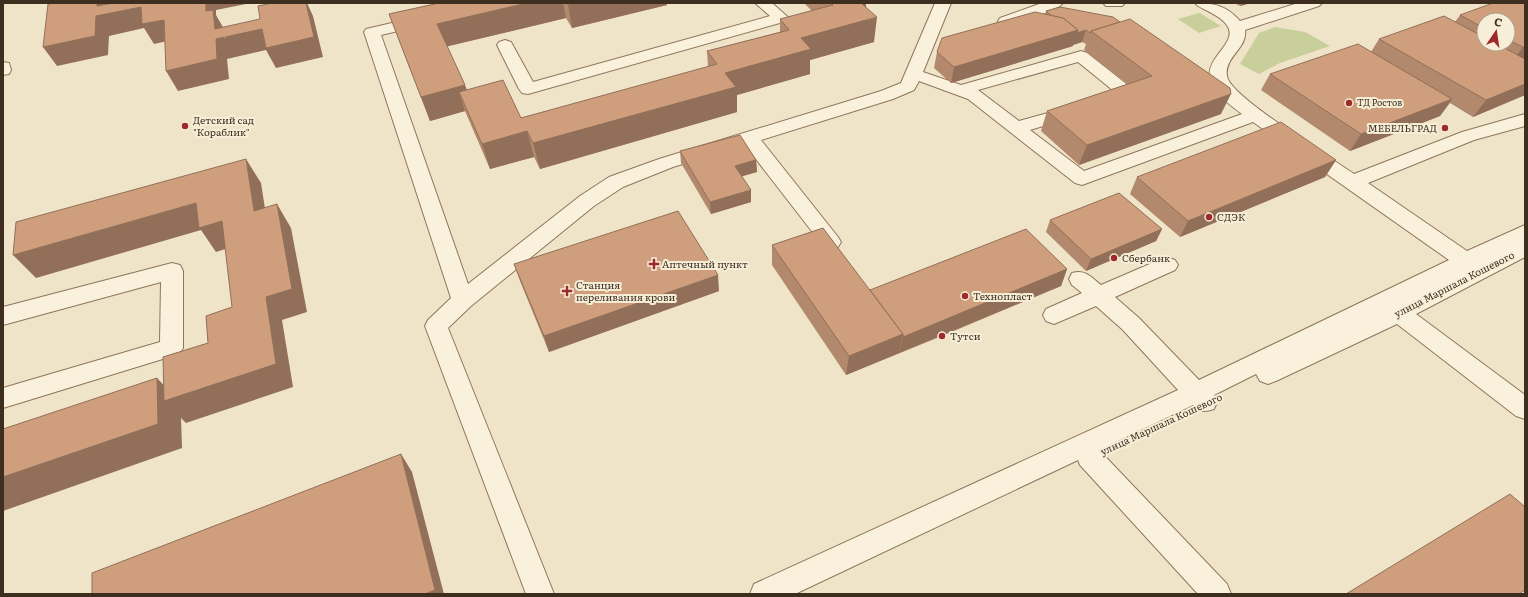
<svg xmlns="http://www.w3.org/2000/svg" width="1528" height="597" viewBox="0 0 1528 597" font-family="Literata,serif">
<rect width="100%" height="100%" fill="#f0e4c8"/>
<g fill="#c9cf9b">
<polygon points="1199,13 1200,13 1221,26 1199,33 1178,19"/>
<polygon points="1275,27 1305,32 1330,46 1280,63 1259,74 1240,64 1259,33"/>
</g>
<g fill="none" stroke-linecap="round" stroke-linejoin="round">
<defs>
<g id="minor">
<polygon points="755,3 772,3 789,18 787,21 528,94 522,93 519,89 497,45 499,42 505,40 511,42 533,82 770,16"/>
<path d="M935 3H951L923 72 961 85 1081 51 1087 53 1134 90 1137 94 1134 98 1110 104 1104 103 1101 99 1104 95 1115 92 1078 62 978 90 1019 121 1073 106 1079 107 1082 111 1079 115 1030 130 1084 171 1242 114C1230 105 1212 92 1210 77 1206 58 1237 43 1228 27 1223 17 1207 11 1198 6L1195 3C1215 3 1227 6 1240 21L1298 3H1322L1319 6 1245 30C1248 48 1224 57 1227 76 1229 96 1333 159 1354 174L1462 132 1525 114V126L1474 140 1368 183 1467 251 1525 225V257L1416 314 1525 395V419L1516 416 1397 324 1276 381 1268 384 1260 381 1256 374 1214 395 1217 402 1214 409C1205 412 1199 412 1193 405L1099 450 1227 584 1231 594H1198L1080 465 1078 460 795 594H750L754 584 1178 390 1123 330 1096 306 1054 324 1046 321 1043 315 1046 309 1082 293 1072 285 1069 279 1072 273C1085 269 1091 277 1101 285L1159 260 1167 257 1175 260 1178 265 1175 270 1115 297 1139 318 1199 380 1449 260 1253 122 1082 185 1075 183 968 99 919 81 914 90 893 99 761 140 838 237 841 242 838 247 831 249 824 247 745 145 673 167 623 187 594 206 471 306 448 328 554 594H526L425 326 428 320 451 298 364 32 366 29 422 16 428 18 430 21 428 24 381 35 468 284 580 196 609 177 659 159 881 91 901 83Z"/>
<path d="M1042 3H1063L1060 6C1045 13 1017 28 1000 24L998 21 1000 18Z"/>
<polygon points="1103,3 1125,3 1122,6 1106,6"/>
<polygon points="3,62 9,63 11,70 9,74 3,75"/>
<polygon points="172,263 180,265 183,271 183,348 179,354 3,408 3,388 160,342 161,282 3,325 3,307"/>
</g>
</defs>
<use href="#minor" stroke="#8d765c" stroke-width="2"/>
<use href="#minor" fill="#faf1dc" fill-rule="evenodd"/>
</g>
<g fill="#b2896c" fill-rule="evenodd">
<polygon points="439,3 667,3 667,5 572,28 566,18 447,46 467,90 521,118 708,67 707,51 780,32 780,19 812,11 804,3 866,3 866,7 874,42 810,60 810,74 737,95 737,112 540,169 534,157 490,169 468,118 465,111 430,121 389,14"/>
<polygon points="1234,3 1251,3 1240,6"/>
<path d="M1525 3 1524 58 1525 59V95L1473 117 1450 103 1440 116 1350 151 1261 90 1270 74 1371 52 1379 39 1455 22 1460 15ZM1484 20H1508V44H1484Z"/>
<polygon points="1060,7 1221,114 1079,165 1041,131 1047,111 1128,84 1084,50 1086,44 1082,42 1073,45 1073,46 951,83 934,68 937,52 1045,14 1046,11"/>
<polygon points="680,151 756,160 757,172 742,176 751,202 711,214 681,163"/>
<polygon points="1336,160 1325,177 1180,237 1130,194 1137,177"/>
<polygon points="1050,220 1162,229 1156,241 1086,271 1046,232"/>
<polygon points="772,245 870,290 1067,269 1061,286 942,336 846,375 772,265"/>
<polygon points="514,264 719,291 549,352 520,281"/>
</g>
<g fill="#916f58">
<polygon points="97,3 103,3 110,13 141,7 164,20 176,39 154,44 144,28 109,36 108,55 57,66 43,47 97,6"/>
<polygon points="206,3 251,3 216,10 216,15 224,29 224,38 306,3 307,3 313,16 323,57 276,68 266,50 227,59 229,79 178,91 166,71 215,29 206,11"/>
<polygon points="527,3 563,3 566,18 445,47 437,24"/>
<polygon points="576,3 667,3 667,5 572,28 568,5"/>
<polygon points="857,3 866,3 865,21 877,17 874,42 810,60 810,74 737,95 737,112 540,169 533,143 725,73 801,38"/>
<polygon points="1242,3 1251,3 1240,6"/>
<polygon points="1078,30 1086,30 1082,42 1073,45 1073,46 951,83 954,67"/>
<polygon points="1523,47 1525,47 1525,58 1510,64"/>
<polygon points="1525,84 1525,95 1473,117 1486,100"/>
<polygon points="465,85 473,109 459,92 465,111 430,121 421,97"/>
<polygon points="1231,94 1221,114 1079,165 1087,145"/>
<polygon points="1452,99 1440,116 1350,151 1361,134"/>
<polygon points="527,131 534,157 490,169 482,144"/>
<polygon points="246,159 261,183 269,234 254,211"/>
<polygon points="756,160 757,172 736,178 735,166"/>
<polygon points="1336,160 1325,177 1180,237 1188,221"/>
<polygon points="751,190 751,202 711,214 710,202"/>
<polygon points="196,203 222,221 238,245 216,252 201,230 36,278 13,255"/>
<polygon points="277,204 291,228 307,312 282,320 293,387 186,423 181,418 182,448 3,511 3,477 157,378 175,397 266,297"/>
<polygon points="1162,229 1156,241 1086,271 1091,259"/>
<polygon points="1067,269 1061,286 899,353 903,337"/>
<polygon points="718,275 719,291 549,352 544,336"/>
<polygon points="903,334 899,353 846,375 849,356"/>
<polygon points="401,454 412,472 444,594 425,594"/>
</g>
<g fill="#cf9f7d" stroke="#916f58">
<polygon points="54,3 97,3 97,6 113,3 206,3 206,11 213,10 215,29 260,19 258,6 272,3 306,3 314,37 266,48 262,29 216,39 217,59 166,71 164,20 142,24 141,7 96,16 95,36 43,47 48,4"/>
<polygon points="439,3 527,3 437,24 465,85 421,97 389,14"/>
<polygon points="567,3 576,3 568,5"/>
<polygon points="831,3 861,3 877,17 801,38 811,49 725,73 736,87 533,143 527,131 482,144 459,92 503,80 521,118 717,64 707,51 789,30 780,19 833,5"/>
<polygon points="1493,3 1525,3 1525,47 1523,47 1508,40 1508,20 1484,20 1484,28 1460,15"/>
<polygon points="1060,7 1113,17 1120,22 1091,31 1090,33 1086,30 1077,33 1078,30 1063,18 1052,16 1046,11"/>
<polygon points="1035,12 1063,18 1078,30 954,67 937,52 942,38"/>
<polygon points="1444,16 1484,37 1484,44 1497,44 1525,59 1525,84 1486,100 1379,39"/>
<polygon points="1130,19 1230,88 1231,94 1087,145 1047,111 1152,76 1091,31"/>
<polygon points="1358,44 1452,99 1361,134 1270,74"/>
<polygon points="1281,122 1336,160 1188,221 1137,177"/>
<polygon points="740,135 756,160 735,166 751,190 710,202 680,151"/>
<polygon points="246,159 254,211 277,204 292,289 266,297 276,364 164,401 163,357 208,343 206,316 232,307 222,221 199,228 196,203 13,255 16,222"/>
<polygon points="1119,193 1162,229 1091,259 1050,220"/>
<polygon points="678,211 718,275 544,336 514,264"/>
<polygon points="823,228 903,334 849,356 772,245"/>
<polygon points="1026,229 1067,269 903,337 903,334 870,290"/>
<polygon points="157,378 158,424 3,477 3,429"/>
<polygon points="401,454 435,590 425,594 92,594 92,573"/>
<polygon points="1510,494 1525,507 1525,590 1519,594 1346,594"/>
</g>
<g fill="#9e2a2b" stroke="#f7eed8" stroke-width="1.5">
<circle cx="1349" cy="103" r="4"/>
<circle cx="185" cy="126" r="4"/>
<circle cx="1445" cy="128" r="4"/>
<circle cx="1209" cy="217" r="4"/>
<circle cx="1114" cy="258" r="4"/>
<path d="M652 258h4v4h4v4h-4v4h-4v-4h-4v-4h4z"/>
<path d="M565 285h4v4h4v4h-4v4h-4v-4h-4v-4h4z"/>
<circle cx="965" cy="296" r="4"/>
<circle cx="942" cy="336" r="4"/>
</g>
<g text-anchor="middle" stroke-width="4" stroke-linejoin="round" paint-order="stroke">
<g font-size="9" fill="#3d2e20" stroke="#f7eed8" text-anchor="start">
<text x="1357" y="106">ТД Ростов</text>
</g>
<g font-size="10" fill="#3d2e20" stroke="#f7eed8" text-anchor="start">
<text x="193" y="124">Детский сад<tspan x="193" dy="12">"Кораблик"</tspan></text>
<text x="1437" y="132" text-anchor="end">МЕБЕЛЬГРАД</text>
<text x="1217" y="221">СДЭК</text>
<text x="1122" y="262">Сбербанк</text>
<text x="662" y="268">Аптечный пункт</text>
<text x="576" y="289">Станция<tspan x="576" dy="12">переливания крови</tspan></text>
<text x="973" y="300">Технопласт</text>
<text x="950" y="340">Тутси</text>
</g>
<g font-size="10" fill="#3d2e20" stroke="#f7eed8">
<text transform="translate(1454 284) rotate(-27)" y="4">улица Маршала Кошевого</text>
<text transform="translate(1161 424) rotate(-25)" y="4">улица Маршала Кошевого</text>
</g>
</g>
<rect width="1528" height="597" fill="none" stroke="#3d2e20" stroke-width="8"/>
<g transform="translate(1496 32) rotate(13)"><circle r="19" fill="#f7eed8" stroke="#ada18e"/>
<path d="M0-3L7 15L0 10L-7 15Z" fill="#9e2a2b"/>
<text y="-6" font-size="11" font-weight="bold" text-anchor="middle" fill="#3d2e20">С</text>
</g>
</svg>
